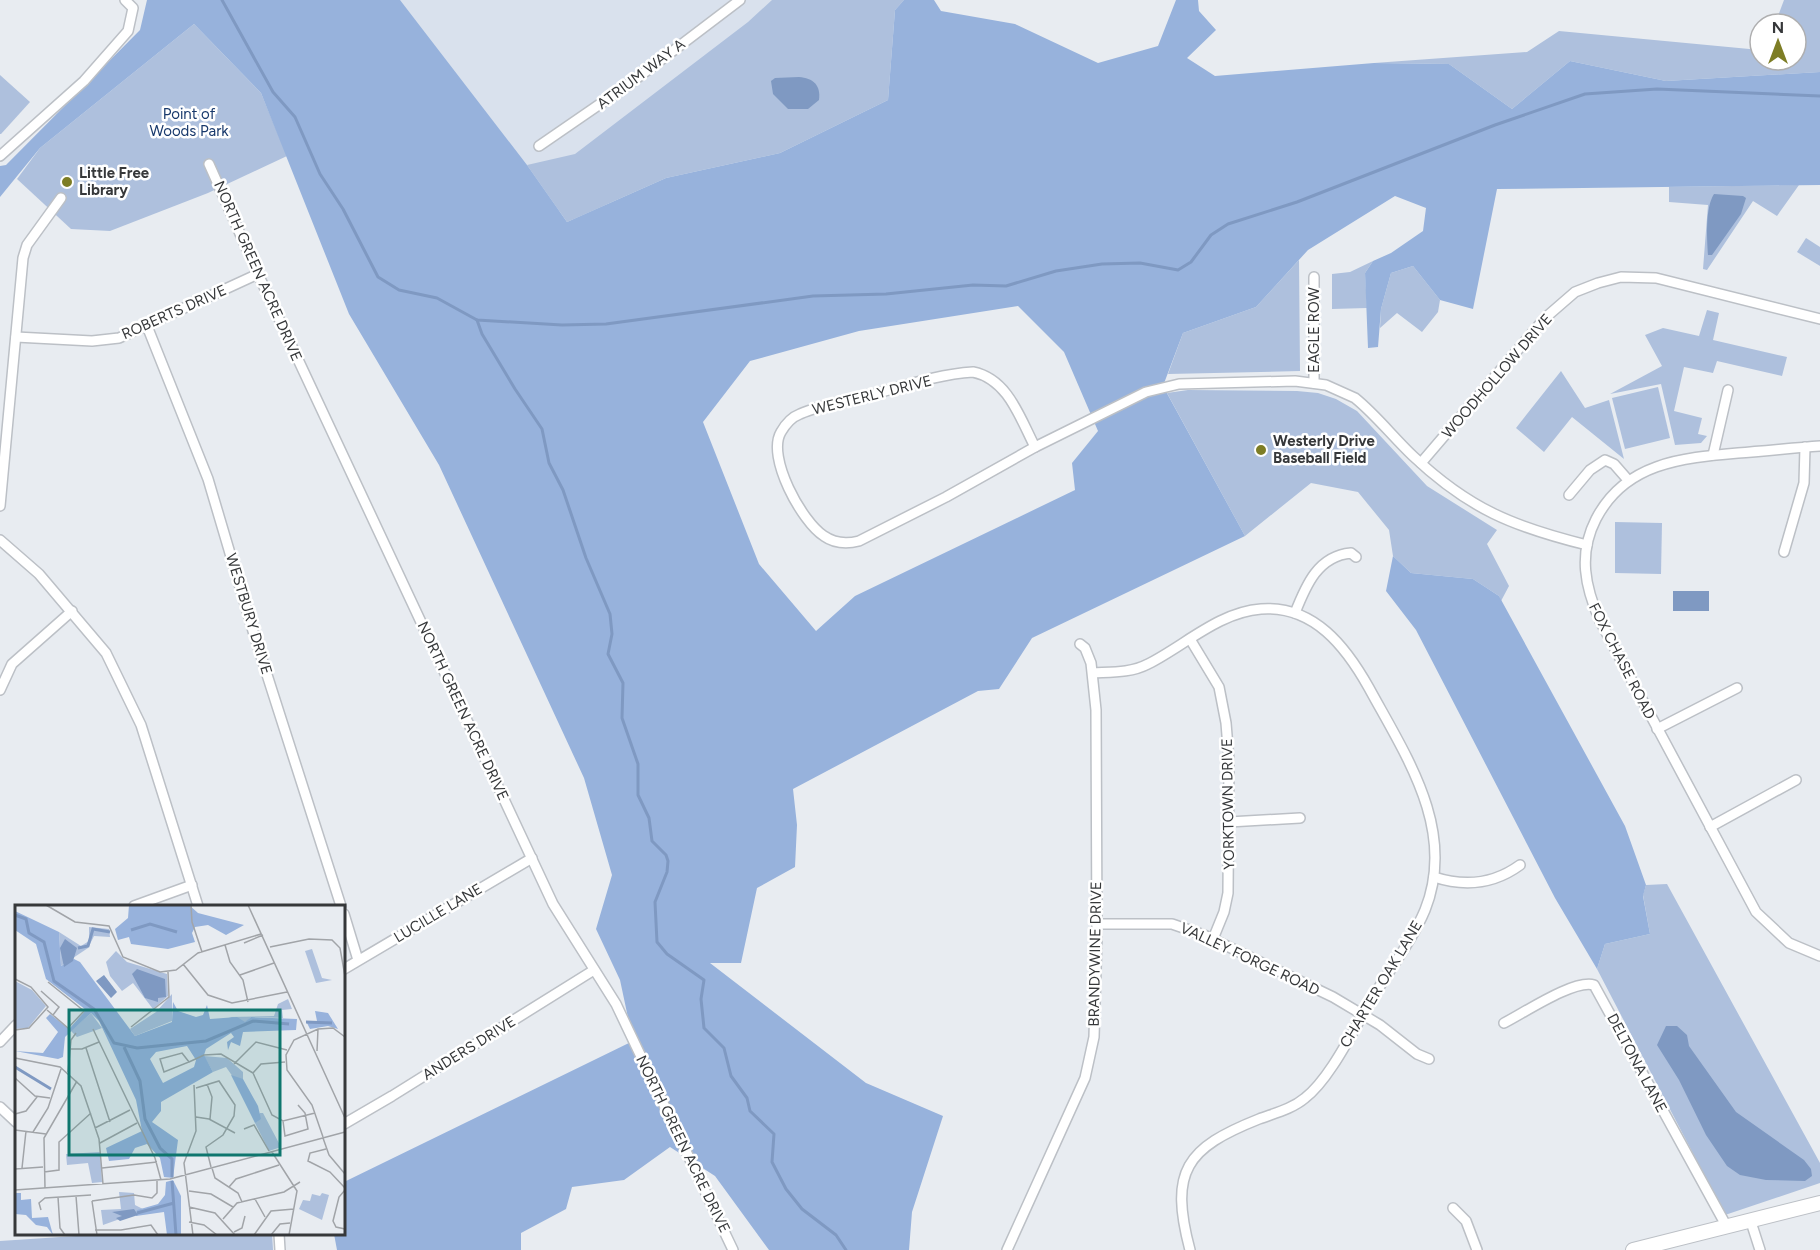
<svg xmlns="http://www.w3.org/2000/svg" width="1820" height="1250" viewBox="0 0 1820 1250" font-family="Figtree,sans-serif">
<rect width="100%" height="100%" fill="#e8ecf1"/>
<polygon fill="#d9e1ed" points="198,0 905,0 579,223"/>
<g fill="#aec0dd">
<polygon points="772,0 904,0 895,10 888,100 780,153 666,178 567,222 527,165 575,154 748,22"/>
<polygon points="1784,0 1820,0 1820,72 1666,81 1570,61 1512,109 1449,64 1374,63 1527,52 1559,31 1760,50 1760,60 1796,60 1796,24 1775,24"/>
<polygon points="194,24 261,93 287,156 208,193 110,231 71,229 17,179 40,148"/>
<polygon points="0,75 30,102 1,134 0,134"/>
<polygon points="1799,185 1777,216 1753,201 1707,270 1703,269 1708,205 1669,202 1669,187"/>
<polygon points="1806,238 1820,247 1820,266 1797,252"/>
<polygon points="1299,260 1300,371 1168,374 1183,333 1256,307"/>
<polygon points="1373,261 1365,273 1367,308 1332,309 1332,274 1350,272"/>
<polygon points="1413,266 1440,300 1438,312 1422,332 1397,313 1380,328 1381,309 1391,273"/>
<polygon points="1707,310 1719,313 1713,340 1787,357 1782,376 1717,361 1713,373 1684,367 1674,411 1702,418 1698,434 1707,436 1701,443 1675,445 1661,384 1610,394 1662,366 1645,335 1663,328 1699,336"/>
<polygon points="1561,371 1585,408 1609,400 1624,459 1572,417 1544,452 1516,428"/>
<polygon points="1658,387 1670,438 1625,449 1612,398"/>
<polygon points="1188,390 1297,391 1318,393 1336,399 1357,411 1427,486 1497,530 1487,544 1509,586 1501,601 1499,596 1473,579 1411,573 1393,556 1389,530 1358,492 1311,483 1245,536 1167,393"/>
<polygon points="1615,522 1662,523 1661,574 1615,573"/>
<polygon points="1667,884 1820,1163 1820,1183 1725,1215 1597,969 1605,944 1650,934 1643,895 1646,885"/>
<polygon points="106,1234 272,1234 273,1250 0,1250 0,1241"/>
</g>
<g fill="#97b2dc" fill-rule="evenodd">
<path d="M147 0H400L527 165 567 222 666 178 780 153 888 100 895 10 904 0H934L941 11 1015 24 1098 63 1158 46 1176 0H1198L1199 11 1216 30 1187 58 1215 76 1374 63 1449 64 1512 109 1570 61 1666 81 1820 72V185L1497 189 1473 309 1440 300 1413 266 1391 273 1381 309 1378 347 1368 348 1365 273 1373 261 1391 253 1423 231 1426 208 1395 196 1308 250 1256 307 1183 333 1163 386 1245 536 1032 638 999 689 978 691 793 789 797 825 795 867 757 888 741 963H710L866 1083 943 1116 912 1212 909 1250H769L715 1176 670 1147 624 1180 572 1187 566 1209 521 1233V1250H337L334 1234H344V1182L633 1041 620 980 596 929 612 875 584 778 439 465 349 314 261 93 194 24 40 148 0 197V166L6 165 140 30ZM1018 306 1064 352 1098 431 1072 463 1075 490 855 596 816 631 759 564 703 422 750 361 859 331Z"/>
<polygon points="1393,556 1411,573 1473,579 1499,596 1625,826 1646,885 1643,896 1650,934 1605,944 1597,969 1555,898 1416,630 1386,591"/>
</g>
<g fill="#7f99c2">
<path d="M799 77C813 78 821 85 819 100L808 109H788L773 94 771 81 775 78Z"/>
<path d="M1714 194 1743 196 1746 198 1741 214 1712 255H1708C1707 238 1705 208 1714 194Z"/>
<rect x="1673" y="591" width="36" height="20"/>
<polygon points="1666,1026 1677,1026 1687,1035 1689,1046 1736,1112 1804,1160 1811,1169 1812,1176 1805,1181 1766,1180 1740,1175 1727,1166 1706,1135 1679,1080 1657,1045"/>
</g>
<g fill="none" stroke-linecap="round" stroke-linejoin="round">
<g stroke="#7f99c2" stroke-width="3">
<polyline points="222,0 273,92 295,117 320,174 343,209 378,277 399,290 437,298 477,320 562,325 606,324 813,296 886,294 973,285 1006,286 1056,271 1102,264 1140,263 1178,270 1191,262 1211,235 1228,224 1297,202 1495,125 1585,94 1657,89 1820,96"/>
<polyline points="477,320 482,334 515,389 542,429 549,463 563,490 586,558 610,614 612,634 608,654 623,683 622,718 638,764 638,795 649,818 652,841 666,855 668,861 667,872 655,902 657,942 667,954 704,980 701,999 704,1028 724,1048 731,1076 747,1098 750,1111 774,1134 772,1162 786,1189 802,1209 836,1235 846,1250"/>
</g>
<defs>
<g id="minor">
<polyline points="539,146 632,82 740,0"/>
<polyline points="0,156 84,81 128,31 133,8 125,0"/>
<polyline points="209,164 258,274 553,904 616,1004 733,1250"/>
<polyline points="147,326 208,479 253,631 341,906"/>
<polyline points="16,337 92,341 119,338 258,274"/>
<path d="M973 372C1008 379 1020 418 1035 447L946 497 859 541C847 544 834 543 824 536 802 522 766 457 781 432 785 425 792 417 800 414 822 404 848 401 871 395 904 386 939 374 973 372Z"/>
<polyline points="1314,383 1314,277"/>
<path d="M1820 446C1793 448 1765 451 1738 453 1681 458 1625 463 1596 519 1578 554 1585 587 1600 621L1756 912 1789 943 1820 956"/>
<path d="M1035 447 1146 392 1179 384 1295 381 1326 385 1355 398C1376 415 1393 437 1413 456 1469 509 1514 527 1587 545"/>
<polyline points="1713,455 1728,390"/>
<polyline points="1421,463 1545,318 1575,292 1598,283 1621,277 1656,278 1820,319"/>
<polyline points="1569,495 1590,470 1605,460 1614,464 1628,480"/>
<polyline points="0,506 23,258 27,245 61,198"/>
<polyline points="0,540 39,574 106,653 141,725 198,906"/>
<polyline points="1784,552 1804,483 1805,447"/>
<path d="M1295 613C1306 585 1318 556 1351 553L1356 557"/>
<polyline points="1190,639 1219,687 1226,723 1229,760 1228,893 1224,912 1213,939"/>
<path d="M1093 673C1111 672 1131 673 1148 664 1184 646 1219 612 1261 609 1314 605 1346 647 1369 688 1406 756 1457 830 1425 910 1412 941 1390 969 1373 997 1355 1026 1331 1078 1305 1098 1292 1109 1275 1113 1259 1119 1186 1148 1169 1171 1190 1250"/>
<polyline points="0,690 12,664 72,611"/>
<polyline points="1657,729 1737,688"/>
<polyline points="1229,822 1300,818"/>
<polyline points="1710,827 1796,780"/>
<path d="M1434 877C1465 887 1494 884 1520 865"/>
<polyline points="134,906 192,885"/>
<polyline points="344,914 358,960"/>
<polyline points="1097,924 1172,924 1204,935 1333,997 1380,1025 1417,1054 1429,1059"/>
<polyline points="344,969 532,858"/>
<path d="M1504 1023C1524 1013 1574 979 1594 985L1727 1227"/>
<polyline points="0,1042 16,1025"/>
<polyline points="0,1107 16,1122"/>
<polyline points="344,1124 392,1096 594,970"/>
<polyline points="1453,1208 1466,1221 1477,1250"/>
<polyline points="1751,1222 1760,1250"/>
<polyline points="279,1234 280,1250"/>
<polyline points="1007,1250 1085,1078 1094,1037 1097,936 1096,710 1091,663 1085,648 1080,644"/>
</g>
<polyline id="primary" points="1633,1250 1820,1203"/>
</defs>
<use href="#minor" stroke="#bcc0c6" stroke-width="12"/>
<use href="#primary" stroke="#bcc0c6" stroke-width="16"/>
<use href="#minor" stroke="#fff" stroke-width="9"/>
<use href="#primary" stroke="#fff" stroke-width="14"/>
</g>
<g fill="#7d7d25" stroke="#fff" stroke-width="2">
<circle cx="67" cy="182" r="6"/>
<circle cx="1261" cy="450" r="6"/>
</g>
<g text-anchor="middle" stroke-width="5" stroke-linejoin="round" paint-order="stroke">
<g font-size="15" fill="#36383a" stroke="#fff">
<text transform="translate(641 74) rotate(-37)" y="5">ATRIUM WAY A</text>
<text transform="translate(258 271) rotate(66)" y="5">NORTH GREEN ACRE DRIVE</text>
<text transform="translate(174 312) rotate(-24)" y="5">ROBERTS DRIVE</text>
<text transform="translate(1314 330) rotate(-90)" y="5">EAGLE ROW</text>
<text transform="translate(1497 376) rotate(-49)" y="5">WOODHOLLOW DRIVE</text>
<text transform="translate(872 395) rotate(-14)" y="5">WESTERLY DRIVE</text>
<text transform="translate(249 614) rotate(73)" y="5">WESTBURY DRIVE</text>
<text transform="translate(1622 661) rotate(63)" y="5">FOX CHASE ROAD</text>
<text transform="translate(463 711) rotate(65)" y="5">NORTH GREEN ACRE DRIVE</text>
<text transform="translate(1228 804) rotate(-91)" y="5">YORKTOWN DRIVE</text>
<text transform="translate(438 913) rotate(-31)" y="5">LUCILLE LANE</text>
<text transform="translate(1095 954) rotate(-89)" y="5">BRANDYWINE DRIVE</text>
<text transform="translate(1250 959) rotate(25)" y="5">VALLEY FORGE ROAD</text>
<text transform="translate(1381 984) rotate(-59)" y="5">CHARTER OAK LANE</text>
<text transform="translate(469 1048) rotate(-32)" y="5">ANDERS DRIVE</text>
<text transform="translate(1637 1063) rotate(62)" y="5">DELTONA LANE</text>
<text transform="translate(683 1144) rotate(64)" y="5">NORTH GREEN ACRE DRIVE</text>
</g>
<g font-size="15" fill="#18396c" stroke="#fff">
<text x="189" y="119">Point of<tspan x="189" dy="17">Woods Park</tspan></text>
</g>
<g font-size="15" font-weight="bold" fill="#36383a" stroke="#fff" text-anchor="start">
<text x="79" y="178">Little Free<tspan x="79" dy="17">Library</tspan></text>
<text x="1273" y="446">Westerly Drive<tspan x="1273" dy="17">Baseball Field</tspan></text>
</g>
</g>
<g transform="translate(15 905)">
<rect width="330" height="330" fill="#e8ecf1"/>
<path d="M74 22 94 24 95 32 79 31 73 43 46 61 44 27 66 41 74 36ZM297 44 307 73 317 75 301 78 290 46ZM101 46 112 57 152 69 153 91 138 104 118 78 107 86 95 71 91 57ZM0 76 17 85 31 101 13 123 0 124ZM157 89V116L120 131 115 124 141 107ZM273 94 277 104 267 105 268 113 236 112 230 118 214 112 259 111 263 99ZM76 108 87 123 62 132 56 126ZM189 151 212 153 228 167V175L218 172 211 162 198 167ZM245 208H248L266 242 254 246 240 218ZM85 247 87 277 77 278 73 258 52 260 51 249ZM104 287 119 288 120 300 130 305 88 320 86 305 106 304ZM307 288 314 290 307 315 284 304 288 295 295 296 297 289 305 291Z" fill="#aec0dd"/>
<path d="M114 0H174L183 8 229 20 211 30 193 20 180 22 177 28 180 37 153 44 116 39 114 32 103 35 100 24 113 13ZM0 6 44 27 46 61 59 54 65 57 120 131 157 117 158 97 163 106 181 112 188 110 192 100 195 114 222 112 230 117 236 112 282 114 281 125 228 127 225 141 216 137 213 145 212 137 219 132 216 128 191 144 189 150 198 167 146 197V206L137 217 163 235 158 273 149 272 145 253 132 239 120 243 114 254 94 256 91 243 127 226 121 195 84 116 76 108 50 132 48 152 43 154 0 146 28 148 43 127 31 113 35 109 54 124 71 105 31 74 21 39 0 25ZM172 141 181 155 179 162 148 178 135 154 141 147ZM300 106 313 108 323 124 313 121 295 124 291 116H302ZM216 170 228 174 243 201 246 214 240 218ZM158 275 166 291V330H152L149 307 121 311 122 305 143 299 150 290 151 277ZM0 288H6V295L16 294 17 313 33 312 38 330 32 322 21 320 11 310 0 309Z" fill="#97b2dc" fill-rule="evenodd"/>
<path d="M50 34 62 43 58 56 49 62 45 43ZM122 64 150 74 151 92 143 93V97L130 93 117 69ZM89 70 102 87 96 93 81 76ZM119 304 123 310 105 316 101 313 107 311 97 307Z" fill="#7f99c2"/>
<path fill="none" stroke="#7f99c2" stroke-width="3" d="M0 10 11 14 14 28 29 37 39 76 79 104 99 138 122 143 191 136 238 116 274 119M116 25 135 19 162 27M63 43 73 41 78 24 95 27M291 117 317 118M109 142 125 176 130 214 145 243 157 254V272M0 162 36 184M157 276 161 330M122 308 159 298"/>
<path fill="none" stroke="#a1a4a8" stroke-width="1.5" d="M31 0 60 17 94 21 108 52 145 67 161 65 183 48 246 29M176 0 177 17 187 47M233 0 330 213M229 38 248 30M210 40 215 57 228 75 233 97M255 42 294 34 317 35 325 43 330 71M168 59 193 90 217 98 272 87M225 70 259 58M0 74 16 82 33 102 14 123 0 125M26 86 44 102 38 110M32 105 53 123 69 106 33 77M116 122 154 92 153 67M78 124 140 253 146 275M71 143 95 217M55 144H67L84 137M302 146 303 124M167 148 174 157 149 167 145 154ZM0 153 45 162 66 181 84 234 88 279M174 157 189 150 206 149 238 168M270 157 246 159 238 168 257 210 268 216 300 208M219 159 241 137 272 145M53 167 56 135 61 128M0 173 20 191 35 193M192 179 197 192 195 214M181 183 204 176 220 200 219 211 208 230 191 242 196 262M0 209 11 206 22 192M181 212 194 214 220 228M268 216 270 231 293 224 290 208 283 200M80 223 115 205M229 224 239 220 254 246M0 225 31 229M18 227 33 203 46 164M308 232 297 200 272 165 271 150 279 135 303 124 318 123 330 132M308 233 314 250M85 238 122 218M311 244 295 248 293 256 315 267 330 283M257 247 282 286 274 330M314 250 330 269M7 263 11 226M87 263 142 257M197 263 200 273 223 288 227 297M0 264 28 262M29 267 44 265V237L76 208M214 282 221 274 264 260M30 283 29 233 62 176M0 285 155 274 330 227M330 285 324 292 318 316 321 322 330 324M174 286 196 289 218 302M61 291 64 330M43 292 45 323 50 330M240 294 250 312M77 296 119 290 137 293 142 288V275M77 296 82 330M174 302 200 308 220 330M26 305 24 298 30 293 76 290M208 314 222 298 269 287 285 277M174 317 189 320 202 330M80 325H106L136 320 143 330M219 327 227 323 230 311M178 330 169 258 181 226 179 180M239 330 256 306 279 304M256 330 265 319 275 318"/>
<path fill="#0f766e" fill-opacity="0.15" stroke="#0f766e" stroke-width="3" d="M54 105H265V250H54Z"/>
<rect width="330" height="330" fill="none" stroke="#36383a" stroke-width="3"/>
</g>
<g transform="translate(1778 42)"><circle r="28" fill="#ffffff" stroke="#afafb0" stroke-width="1.5"/>
<path d="M0-4.5L10 22L0 15L-10 22Z" fill="#7d7d25"/>
<text y="-9" font-size="16" font-weight="bold" text-anchor="middle" fill="#36383a">N</text>
</g>
</svg>
